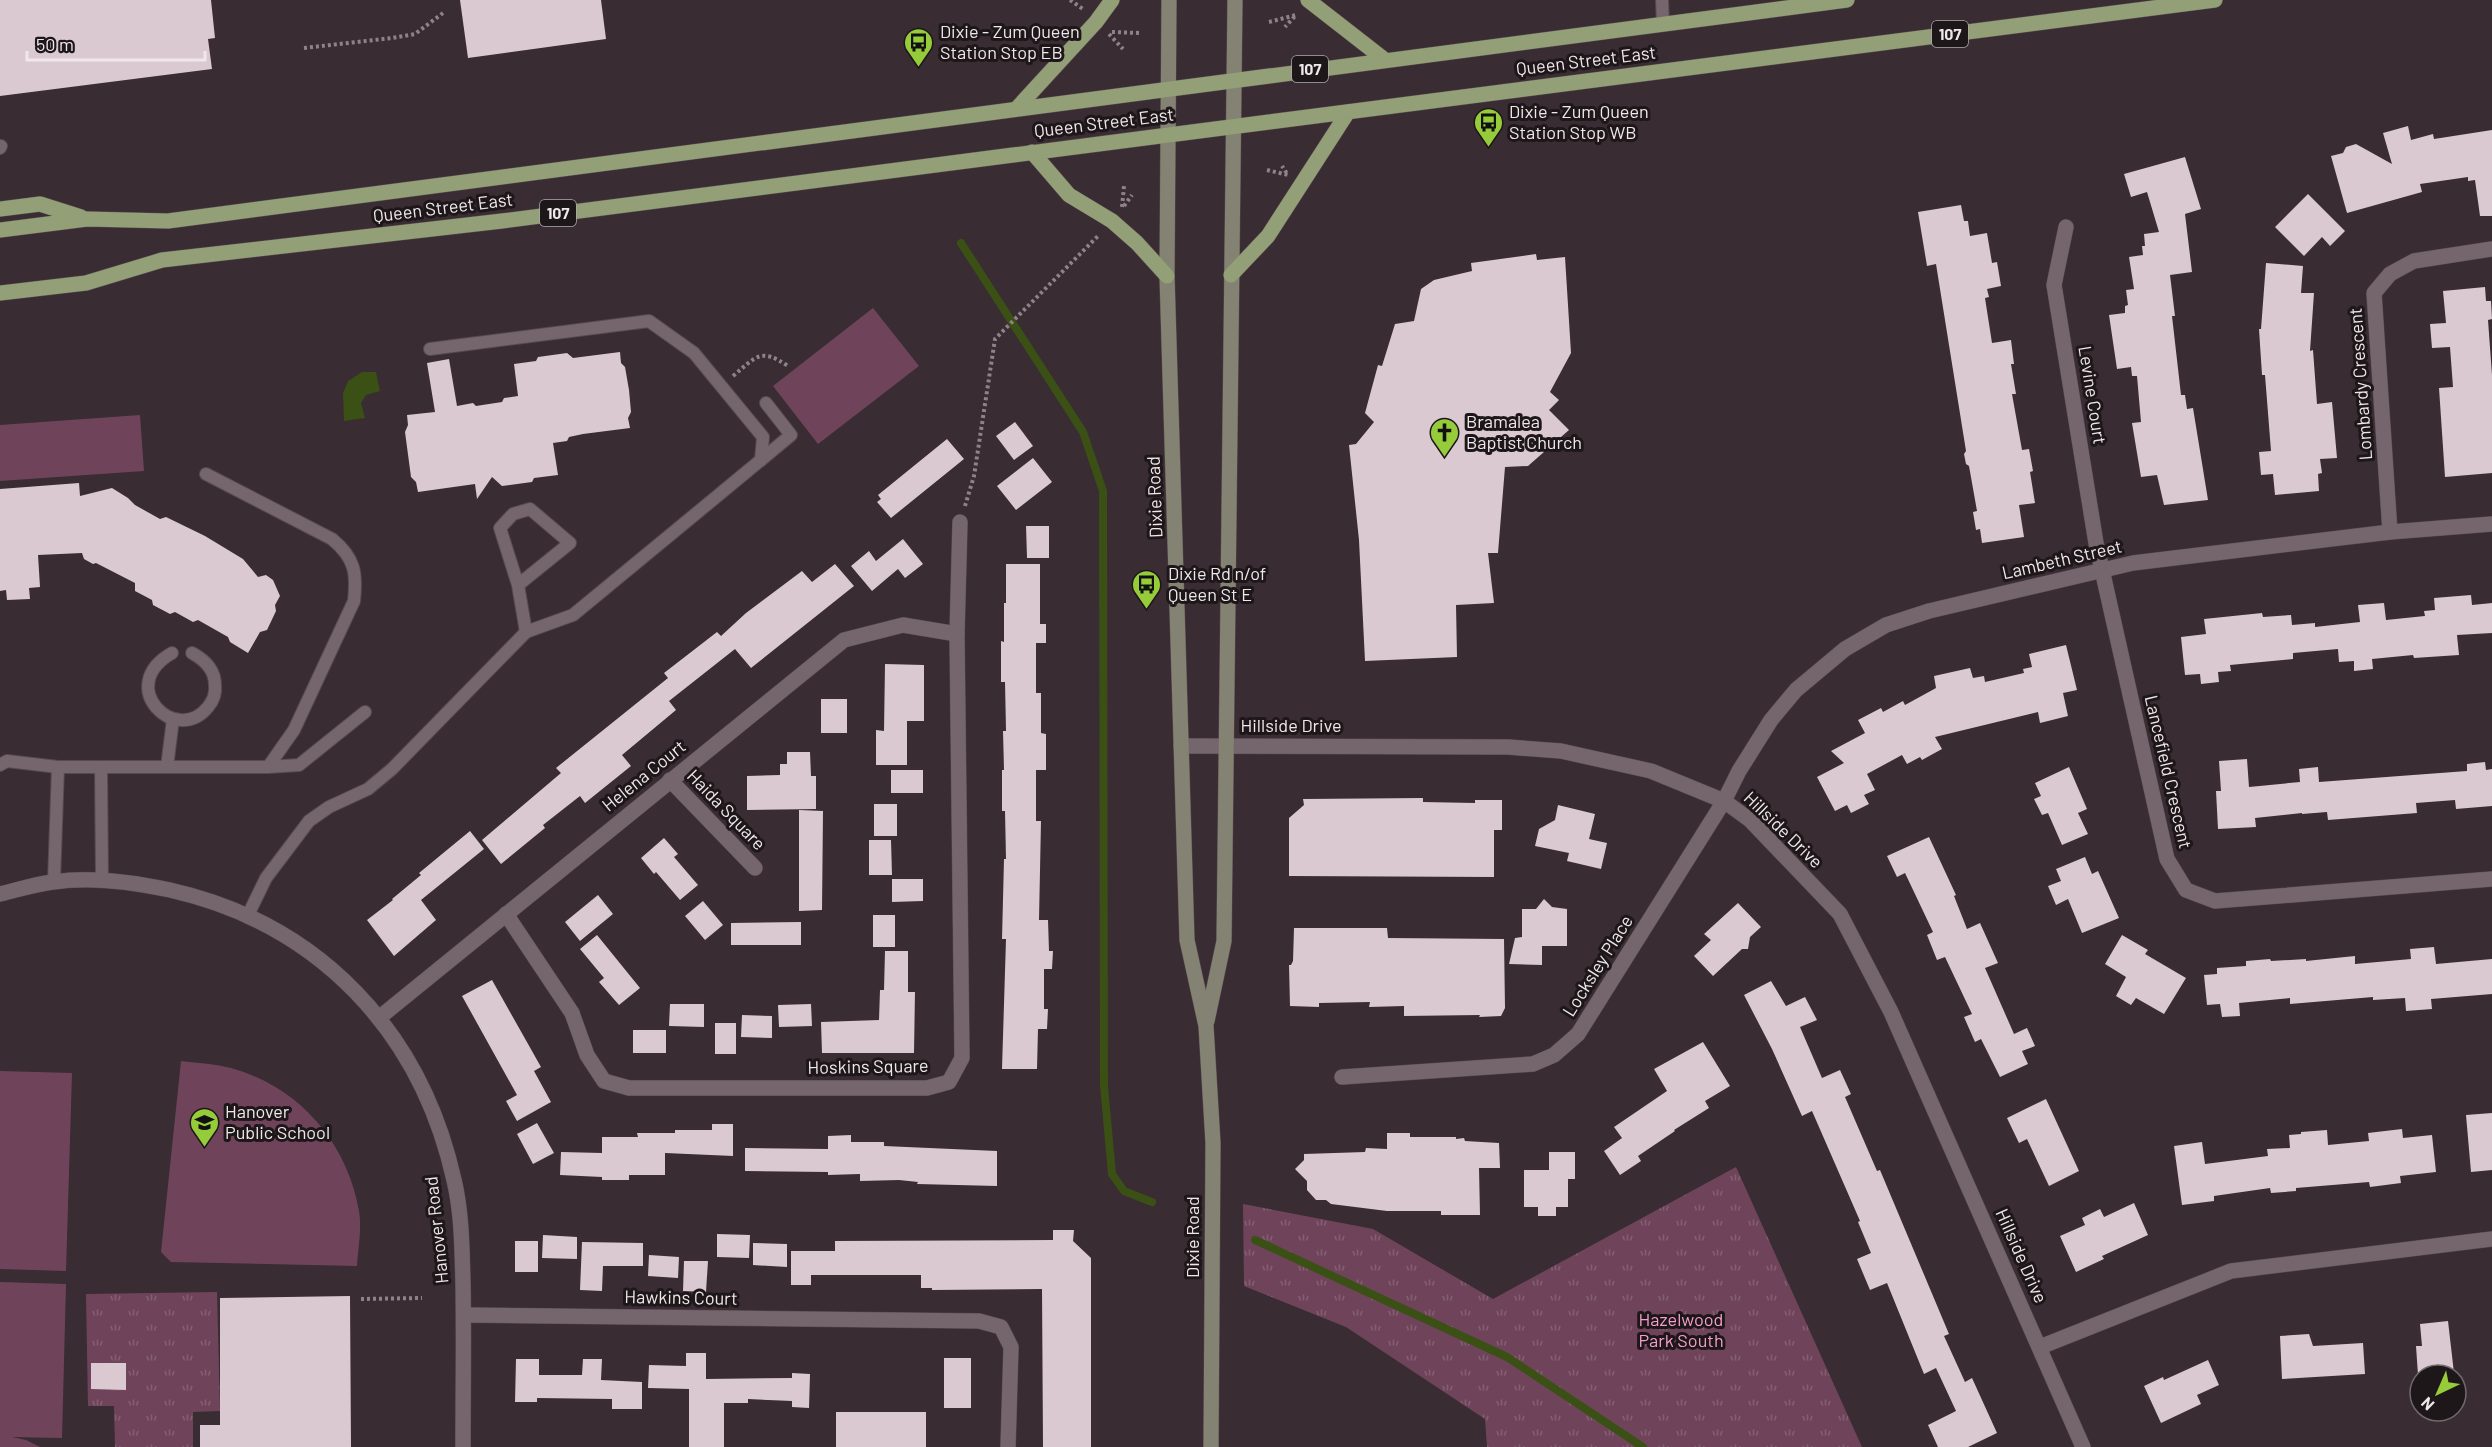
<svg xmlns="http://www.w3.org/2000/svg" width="2492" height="1447" viewBox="0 0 2492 1447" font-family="Barlow,sans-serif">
<defs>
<pattern id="grass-tufts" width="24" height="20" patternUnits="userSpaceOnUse" patternTransform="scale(1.5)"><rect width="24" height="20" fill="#6f445b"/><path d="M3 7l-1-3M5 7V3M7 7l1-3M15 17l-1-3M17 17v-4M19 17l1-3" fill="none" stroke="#845f73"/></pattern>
</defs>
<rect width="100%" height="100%" fill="#392c33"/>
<g fill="url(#grass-tufts)">
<polygon points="1736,1167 1862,1447 1487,1447 1485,1419 1346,1327 1244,1286 1243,1204 1373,1229 1493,1299"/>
<polygon points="217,1292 220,1411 193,1412 193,1447 115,1447 114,1406 88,1406 86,1294"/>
</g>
<g fill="#6f445b">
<polygon points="873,308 919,366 818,444 773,386"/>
<polygon points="140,415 144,471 0,481 0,425"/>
<path d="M181 1061C197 1063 216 1064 231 1068 299 1087 347 1142 359 1211 362 1228 358 1249 357 1266L171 1262 161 1252Z"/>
<polygon points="0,1071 72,1073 66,1271 0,1269"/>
<polygon points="0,1282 66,1284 62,1438 12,1437 26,1440 40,1447 0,1447"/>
</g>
<polygon fill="#3a5014" points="362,372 376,372 380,391 366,395 361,403 365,418 344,421 343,393 348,381"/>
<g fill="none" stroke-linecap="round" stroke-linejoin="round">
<g stroke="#3a5014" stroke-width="8">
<polyline points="961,243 1083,432 1103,491 1104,1086 1112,1174 1124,1191 1152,1202"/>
<polyline points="1255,1240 1507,1357 1643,1447"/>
</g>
</g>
<g fill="#dac9d1">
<polygon points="0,0 211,0 215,38 208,39 212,69 0,96"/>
<polygon points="460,0 601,0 606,39 468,58"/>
<polygon points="2408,126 2411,140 2433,134 2434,139 2492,130 2492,216 2480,216 2475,180 2468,181 2468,177 2420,184 2422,192 2347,213 2331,156 2343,153 2346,147 2356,144 2392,164 2383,133"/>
<polygon points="2185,157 2201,209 2185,214 2192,272 2170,275 2175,316 2172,316 2181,395 2185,395 2187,409 2193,408 2208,500 2164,505 2157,475 2141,477 2132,423 2141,422 2137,376 2132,376 2131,367 2117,369 2109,315 2125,313 2125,306 2128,305 2126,290 2134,289 2129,257 2143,255 2142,246 2145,246 2144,234 2159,232 2147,192 2131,197 2124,174"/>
<polygon points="2308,194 2345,231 2330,246 2322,237 2304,256 2275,227"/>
<polygon points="1961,205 1964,221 1968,221 1970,236 1987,233 1992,263 1997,262 2001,286 1987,289 1989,297 1985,298 1992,343 2011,340 2014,364 2011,364 2016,394 2012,394 2022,450 2029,449 2033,471 2030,472 2035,503 2019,505 2024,537 1982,543 1980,529 1976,530 1973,512 1977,511 1969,466 1966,464 1964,454 1966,451 1936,264 1927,266 1918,212"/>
<polygon points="1536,254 1537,260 1565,257 1571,353 1550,392 1559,400 1549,410 1569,430 1528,466 1505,467 1498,553 1488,553 1494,603 1456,605 1457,657 1365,661 1359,540 1349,445 1356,444 1374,422 1365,413 1378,365 1382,366 1395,324 1414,321 1421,289 1434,280 1472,271 1471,263"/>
<polygon points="2266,263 2303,266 2301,293 2314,293 2310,351 2313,350 2317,404 2332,402 2337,458 2320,459 2322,473 2318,474 2319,491 2275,495 2273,474 2261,475 2259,452 2271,451 2265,375 2262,375 2259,329 2261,329"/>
<polygon points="2485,287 2486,301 2491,301 2492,319 2488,320 2492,375 2492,473 2445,477 2439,388 2453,387 2450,347 2432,348 2430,324 2446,323 2443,291"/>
<polygon points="620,352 621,363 625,367 629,390 631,412 628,418 630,428 583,434 569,437 567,441 553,443 558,475 534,478 532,482 502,486 492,477 477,499 475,484 418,492 416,482 411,477 405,432 408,425 407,415 435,412 427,363 449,359 457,406 473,403 476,406 502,402 504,398 518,396 514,364 536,361 538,357 567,353 573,358"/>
<polygon points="1015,422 1033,446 1014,460 996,436"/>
<polygon points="947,439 964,459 891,518 877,502 881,499 878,495"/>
<polygon points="1033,458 1052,482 1016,510 997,486"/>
<polygon points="79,483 80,496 112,488 128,498 135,505 160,519 166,517 205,536 243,559 258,577 266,575 273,580 280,596 275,605 276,611 267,630 260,632 248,653 230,642 228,637 198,620 193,622 175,612 170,614 153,605 152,600 135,591 135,583 96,563 93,564 84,559 82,553 38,555 40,587 29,588 30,599 7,600 6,590 0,591 0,489"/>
<polygon points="1026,526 1049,526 1049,558 1027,558"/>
<polygon points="903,539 923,564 905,578 898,569 872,591 851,566 869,551 876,561"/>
<polygon points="835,564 854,586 751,668 735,649 669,701 676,710 622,755 631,766 585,803 580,796 543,825 545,828 501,864 482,840 561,773 556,768 668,678 664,673 717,632 721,636 746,613 802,571 812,582"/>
<polygon points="1006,564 1040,564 1040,624 1046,624 1046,643 1036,643 1036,693 1041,693 1041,733 1046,734 1046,770 1036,770 1036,821 1041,821 1039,920 1048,920 1049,951 1053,951 1052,969 1044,969 1044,1009 1048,1009 1047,1029 1038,1029 1037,1069 1002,1069 1006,939 1002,939 1004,859 1006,859 1005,811 1002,811 1002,770 1004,770 1003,731 1006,731 1005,682 1001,682 1001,641 1004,642 1004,603 1006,603"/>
<polygon points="2471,595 2472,605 2492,603 2492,633 2457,635 2459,655 2414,658 2413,655 2372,659 2373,669 2354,671 2354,661 2339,662 2338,649 2293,653 2293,659 2230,665 2231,671 2218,672 2219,682 2201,684 2200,674 2185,675 2181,637 2206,634 2204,619 2262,613 2263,617 2291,615 2292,625 2315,623 2315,627 2360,622 2358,605 2384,603 2386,620 2425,616 2424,611 2435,610 2434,598"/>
<polygon points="2066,645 2077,690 2063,693 2068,716 2040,723 2038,712 1935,737 1942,749 1922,760 1920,757 1907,764 1902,755 1867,774 1875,790 1864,795 1869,804 1851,813 1847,805 1835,811 1817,777 1844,763 1831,751 1865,733 1858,720 1881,708 1883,712 1903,701 1905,705 1936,688 1934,676 1970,668 1973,678 1984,676 1985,682 2024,673 2023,669 2032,667 2029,654"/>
<polygon points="885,664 924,665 924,721 907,721 907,765 876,765 876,730 884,731"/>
<rect x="821" y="699" width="26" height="34"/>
<polygon points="787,752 810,752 811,776 816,776 816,809 747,810 747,776 780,775 780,764 787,764"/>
<polygon points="2247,759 2249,787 2300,782 2299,769 2318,767 2319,782 2467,771 2467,764 2485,762 2486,770 2492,769 2492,806 2456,809 2455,800 2416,803 2417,813 2328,820 2327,812 2302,814 2302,813 2255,818 2256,827 2218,829 2216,791 2221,791 2219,761"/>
<polygon points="2069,767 2087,809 2078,813 2088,834 2062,845 2048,813 2042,815 2034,799 2041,796 2035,783"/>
<rect x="891" y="770" width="32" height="23"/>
<polygon points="1423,798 1423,802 1475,803 1475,800 1502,800 1502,830 1494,830 1494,877 1289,876 1289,818 1304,805 1303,799"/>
<rect x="874" y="804" width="23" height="32"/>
<polygon points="1558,805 1595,814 1589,839 1607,843 1601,869 1567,861 1569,853 1535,846 1539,829 1555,820"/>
<polygon points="799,810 823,811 822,910 799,911"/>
<polygon points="470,831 484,849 421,900 436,920 394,956 367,920 393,900 392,899 421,875 419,873"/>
<polygon points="1929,837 1956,895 1954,896 1967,929 1980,923 1998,963 1985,968 2014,1034 2027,1028 2035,1046 2022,1051 2028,1064 2000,1077 1981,1039 1975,1042 1964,1017 1972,1014 1945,957 1937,960 1927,935 1933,932 1905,873 1897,877 1887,856"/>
<polygon points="664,838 678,854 674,857 698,885 680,900 656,872 654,874 641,858"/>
<polygon points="869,840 891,840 892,875 869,875"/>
<polygon points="2085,857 2092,874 2098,871 2119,918 2082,933 2068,899 2056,905 2048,886 2061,881 2056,869"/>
<polygon points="892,879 923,879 923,901 892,902"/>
<polygon points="598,895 613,914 580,941 565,922"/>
<polygon points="1544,899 1552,907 1567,909 1567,946 1542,946 1542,965 1509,964 1515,938 1522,937 1522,909 1536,909"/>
<polygon points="703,901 723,925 705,940 685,916"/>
<polygon points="1738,903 1761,927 1750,937 1748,949 1742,949 1713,976 1694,956 1711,940 1704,934"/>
<rect x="873" y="915" width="22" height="32"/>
<polygon points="801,922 801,945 731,945 731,923"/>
<polygon points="1294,928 1387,928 1388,938 1504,939 1505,1008 1501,1016 1479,1017 1480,1015 1404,1016 1404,1006 1369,1007 1370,1002 1319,1003 1319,1007 1290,1006 1289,965 1291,965 1293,961"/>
<polygon points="597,935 640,988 619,1005 599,982 604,978 580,949"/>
<polygon points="2122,935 2148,950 2145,954 2186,978 2164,1014 2136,998 2131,1005 2116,996 2126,977 2105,964"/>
<polygon points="2434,947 2436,964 2492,959 2492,994 2431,999 2432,1009 2406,1011 2405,998 2373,1000 2373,997 2290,1004 2290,998 2239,1003 2240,1016 2222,1017 2220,1004 2207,1005 2204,975 2217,974 2217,968 2246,966 2246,961 2270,959 2271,961 2306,959 2306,961 2355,956 2355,964 2411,959 2410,949"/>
<polygon points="885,951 908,951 908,992 915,992 914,1053 822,1053 821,1022 879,1020 880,990 884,990"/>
<polygon points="492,980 541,1067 534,1071 551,1102 517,1121 506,1101 517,1095 462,996"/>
<polygon points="1771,981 1786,1006 1805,997 1817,1020 1800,1027 1822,1078 1840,1070 1851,1094 1845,1097 1877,1171 1880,1170 1949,1334 1944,1336 1965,1382 1972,1378 1997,1433 1968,1447 1938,1447 1928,1425 1956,1411 1936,1368 1924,1374 1887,1283 1870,1290 1857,1259 1871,1253 1858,1222 1860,1221 1812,1111 1802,1116 1772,1049 1744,995"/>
<polygon points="670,1004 704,1004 704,1027 669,1026"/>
<polygon points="811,1004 812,1026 779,1027 778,1005"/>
<polygon points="742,1015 772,1016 772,1038 741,1037"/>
<rect x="715" y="1023" width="21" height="31"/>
<rect x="633" y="1030" width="33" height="23"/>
<polygon points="1703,1042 1730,1086 1705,1101 1709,1108 1674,1130 1675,1131 1638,1156 1641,1161 1620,1175 1604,1151 1622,1138 1614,1127 1667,1091 1654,1069"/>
<polygon points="2046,1099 2079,1171 2049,1186 2027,1139 2019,1143 2007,1118"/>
<polygon points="2492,1113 2492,1170 2471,1172 2466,1115"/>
<polygon points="537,1123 554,1153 533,1164 517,1134"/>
<polygon points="712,1124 733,1124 733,1156 665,1153 665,1175 629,1175 629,1180 602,1180 602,1177 560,1175 561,1152 602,1153 602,1137 638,1137 637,1133 675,1133 675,1130 712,1130"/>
<polygon points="2402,1129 2403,1138 2432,1135 2436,1172 2400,1176 2401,1183 2370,1187 2369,1182 2296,1188 2296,1191 2271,1193 2270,1188 2214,1196 2214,1201 2182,1205 2174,1146 2202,1142 2205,1164 2268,1156 2267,1149 2290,1148 2289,1135 2301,1134 2301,1132 2327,1130 2328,1145 2369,1141 2368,1133"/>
<polygon points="1387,1133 1410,1133 1410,1137 1456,1137 1456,1139 1464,1138 1465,1141 1499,1143 1500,1168 1479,1168 1480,1215 1441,1215 1441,1211 1387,1211 1331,1204 1326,1200 1316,1200 1307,1190 1307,1181 1295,1169 1304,1160 1304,1154 1365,1152 1366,1148 1387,1149"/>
<polygon points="851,1135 851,1142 884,1142 884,1146 997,1151 997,1186 917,1184 918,1182 899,1180 860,1181 860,1174 828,1175 828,1172 745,1171 745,1148 828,1149 828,1136"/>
<polygon points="1549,1152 1575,1152 1575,1179 1568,1179 1568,1207 1556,1207 1556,1216 1538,1216 1538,1207 1524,1207 1524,1170 1549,1170"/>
<polygon points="2134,1203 2148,1235 2102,1256 2104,1259 2076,1272 2060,1236 2085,1225 2082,1218 2100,1209 2104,1217"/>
<polygon points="1053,1230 1074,1230 1073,1241 1091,1258 1091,1447 1043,1447 1042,1289 932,1290 932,1288 921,1288 921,1275 811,1275 811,1285 791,1285 791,1251 835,1251 835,1241 1053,1240"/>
<polygon points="717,1234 750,1235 749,1258 717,1257"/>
<polygon points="543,1235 577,1237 577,1259 542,1258"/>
<rect x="515" y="1241" width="23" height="31"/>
<polygon points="582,1242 643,1243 643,1266 603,1266 602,1291 580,1290"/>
<polygon points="753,1243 787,1244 787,1267 753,1265"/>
<polygon points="649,1255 679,1257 678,1278 648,1276"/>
<polygon points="684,1261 708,1261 706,1292 683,1291"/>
<polygon points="350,1296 351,1447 200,1447 200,1425 220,1425 220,1298"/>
<polygon points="2448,1321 2454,1373 2418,1375 2416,1346 2422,1346 2420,1324"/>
<polygon points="2309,1334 2313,1346 2363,1343 2365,1374 2282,1379 2280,1336"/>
<polygon points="686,1353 706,1353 706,1379 792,1378 792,1373 810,1374 809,1408 792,1407 792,1401 748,1399 748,1403 724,1403 724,1447 689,1447 689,1389 648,1388 649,1365 686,1366"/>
<rect x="944" y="1358" width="27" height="50"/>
<polygon points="516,1359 539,1359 539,1375 582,1375 583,1359 602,1359 601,1380 642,1382 642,1409 612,1409 612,1399 537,1398 537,1402 515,1402"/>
<polygon points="2208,1360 2219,1385 2197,1395 2201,1404 2161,1423 2144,1386 2163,1377 2164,1380"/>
<polygon points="91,1363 126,1363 126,1390 91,1389"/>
<rect x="836" y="1412" width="90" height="35"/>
</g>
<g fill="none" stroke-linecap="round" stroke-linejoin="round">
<defs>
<g id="service">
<polyline points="1662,0 1663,24"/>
<polyline points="0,148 1,146"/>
<polyline points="761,460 791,435 766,403"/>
<polyline points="518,585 570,543 530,509 513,514 500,528 518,585 526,632"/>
<path d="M172 653C114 686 176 747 208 707 213 701 216 693 215 685 215 670 205 660 192 653"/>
<path d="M0 765 7 761 58 767H268L294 730 354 601C357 573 355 558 332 539L206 474"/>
<polyline points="101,767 102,880"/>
<polyline points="167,767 173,719"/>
<polyline points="268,767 299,765 365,712"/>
<polyline points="54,881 58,767"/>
<polyline points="248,915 266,878 309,821 329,807 368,789 392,769 526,632 573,615 761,460 763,437 694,353 649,321 430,349"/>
</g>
<g id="minor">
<polyline points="2066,227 2054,285 2096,543 2167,859 2186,890 2215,901 2492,879"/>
<polyline points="2390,532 2374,293 2390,274 2414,261 2492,249"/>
<polyline points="1181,746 1508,747 1561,751 1651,771 1724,801 1750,820 1840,914 1891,1012 2083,1447"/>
<polyline points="670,780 755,868"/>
<path d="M0 894C18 890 35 884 53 882 91 876 133 882 170 890 320 924 421 1032 454 1180 462 1213 462 1250 463 1284 464 1338 463 1393 463 1447"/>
<polyline points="506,914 572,1013 587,1055 604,1081 629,1088 927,1088 949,1082 962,1058 957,634 960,522"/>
<polyline points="380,1017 844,640 903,625 957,634"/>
<polyline points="1342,1077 1533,1064 1554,1055 1578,1034 1724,801 1739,771 1771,720 1796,690 1845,649 1886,625 1929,611 2133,563 2390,532 2492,524"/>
<polyline points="464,1315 979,1321 1001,1327 1011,1347 1008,1447"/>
<polyline points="2040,1347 2231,1271 2492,1239"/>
</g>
<g id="secondary">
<polyline points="1169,0 1167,276 1187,940 1206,1026 1213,1143 1211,1447"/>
<polyline points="1207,1021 1224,941 1235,0"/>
</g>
<g id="primary">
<polyline points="1308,0 1385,60"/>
<polyline points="1018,107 1096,22 1112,0"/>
<polyline points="1032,152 1069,195 1112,221 1137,243 1167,276"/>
<polyline points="0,209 40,204 81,217"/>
<polyline points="0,230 87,219 168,221 1847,0"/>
<polyline points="1231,275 1268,236 1348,112"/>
<polyline points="0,293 86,283 162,260 502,221 2215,0"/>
</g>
</defs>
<use href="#service" stroke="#564b50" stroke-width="14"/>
<use href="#minor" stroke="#564b50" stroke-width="16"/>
<use href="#secondary" stroke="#564b50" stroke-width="16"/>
<use href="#primary" stroke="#564b50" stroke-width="16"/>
<g stroke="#8e8389" stroke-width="4" stroke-dasharray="3 3" stroke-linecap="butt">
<polyline points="1070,0 1083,9"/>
<polyline points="1269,22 1296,15 1285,27"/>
<polyline points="1112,32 1140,33"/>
<polyline points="1109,34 1123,49"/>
<polyline points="304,48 392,38 415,34 443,13"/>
<polyline points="1267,170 1288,175 1282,166"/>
<polyline points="1124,206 1132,195"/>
<polyline points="1122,207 1124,186"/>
<path d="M733 376C756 357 760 347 788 366"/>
<polyline points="965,506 974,476 995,339 1099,235"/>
<polyline points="361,1299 422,1298"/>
</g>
<use href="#service" stroke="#75666d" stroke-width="12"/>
<use href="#minor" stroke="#75666d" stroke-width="15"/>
<use href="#secondary" stroke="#848272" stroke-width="15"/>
<use href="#primary" stroke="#929f77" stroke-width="15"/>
</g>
<defs>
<symbol id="bus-pin" viewBox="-11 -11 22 30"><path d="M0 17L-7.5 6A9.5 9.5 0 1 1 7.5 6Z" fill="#96cc39" stroke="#1d1719"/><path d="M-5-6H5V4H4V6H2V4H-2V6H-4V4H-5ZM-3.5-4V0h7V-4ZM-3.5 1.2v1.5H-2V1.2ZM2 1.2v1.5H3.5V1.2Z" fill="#111"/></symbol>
<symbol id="church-pin" viewBox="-11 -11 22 30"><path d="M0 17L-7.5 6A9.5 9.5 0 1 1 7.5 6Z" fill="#96cc39" stroke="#1d1719"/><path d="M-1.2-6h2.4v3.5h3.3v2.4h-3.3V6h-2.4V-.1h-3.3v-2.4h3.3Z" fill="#111"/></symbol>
<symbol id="school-pin" viewBox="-11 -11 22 30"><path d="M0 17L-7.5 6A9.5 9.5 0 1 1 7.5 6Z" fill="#96cc39" stroke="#1d1719"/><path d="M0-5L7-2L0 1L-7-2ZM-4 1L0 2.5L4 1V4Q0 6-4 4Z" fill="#111"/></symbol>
</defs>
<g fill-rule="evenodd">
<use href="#bus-pin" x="902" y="26" width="33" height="45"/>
<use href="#bus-pin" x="1472" y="106" width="33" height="45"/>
<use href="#church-pin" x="1428" y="416" width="33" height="45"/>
<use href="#bus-pin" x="1130" y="568" width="33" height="45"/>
<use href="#school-pin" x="188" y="1106" width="33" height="45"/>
</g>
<g text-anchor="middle" stroke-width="6" stroke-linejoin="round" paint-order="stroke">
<g fill="#1d1719" stroke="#b1a9ac" stroke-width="1.5">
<rect x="1932" y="21" width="36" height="26" rx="4.5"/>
<rect x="1292" y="56" width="36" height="26" rx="4.5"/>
<rect x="540" y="200" width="36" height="26" rx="4.5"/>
</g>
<g font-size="16" font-weight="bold" fill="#f0e7eb">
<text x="1950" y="40">107</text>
<text x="1310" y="75">107</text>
<text x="558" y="219">107</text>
</g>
<g font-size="18" fill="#f0e7eb" stroke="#1d1719" text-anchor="start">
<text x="940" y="38">Dixie - Zum Queen<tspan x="940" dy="21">Station Stop EB</tspan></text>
<text x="1509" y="118">Dixie - Zum Queen<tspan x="1509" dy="21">Station Stop WB</tspan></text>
<text x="1466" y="428">Bramalea<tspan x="1466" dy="21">Baptist Church</tspan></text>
<text x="1168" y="580">Dixie Rd n/of<tspan x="1168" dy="21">Queen St E</tspan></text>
<text x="225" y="1118">Hanover<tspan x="225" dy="21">Public School</tspan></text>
</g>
<g font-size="18" fill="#f0e7eb" stroke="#1d1719">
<text transform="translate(1586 61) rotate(-7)" y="6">Queen Street East</text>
<text transform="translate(1104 123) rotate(-7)" y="6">Queen Street East</text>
<text transform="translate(443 208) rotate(-7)" y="6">Queen Street East</text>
<text transform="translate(2361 384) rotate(-94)" y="6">Lombardy Crescent</text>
<text transform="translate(2092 395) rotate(81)" y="6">Levine Court</text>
<text transform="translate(1155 497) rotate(-92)" y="6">Dixie Road</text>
<text transform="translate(2062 560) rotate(-13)" y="6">Lambeth Street</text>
<text x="1291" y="732">Hillside Drive</text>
<text transform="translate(2168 772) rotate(77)" y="6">Lancefield Crescent</text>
<text transform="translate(644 776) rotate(-39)" y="6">Helena Court</text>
<text transform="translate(726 810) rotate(46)" y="6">Haida Square</text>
<text transform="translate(1783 830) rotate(44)" y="6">Hillside Drive</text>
<text transform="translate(1598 966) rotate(-58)" y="6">Locksley Place</text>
<text transform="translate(868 1067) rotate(-1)" y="6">Hoskins Square</text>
<text transform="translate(437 1230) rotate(-96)" y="6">Hanover Road</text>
<text transform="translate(1193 1237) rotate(-90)" y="6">Dixie Road</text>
<text transform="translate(2021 1256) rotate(66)" y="6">Hillside Drive</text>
<text transform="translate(681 1298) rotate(1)" y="6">Hawkins Court</text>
</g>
<g font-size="18" fill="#f79ecd" stroke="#1d1719">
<text x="1681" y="1326">Hazelwood<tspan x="1681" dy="21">Park South</tspan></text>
</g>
</g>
<g transform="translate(2438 1393) rotate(224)"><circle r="28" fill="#1d1719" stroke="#716a6d" stroke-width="1.5"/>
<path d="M0-4.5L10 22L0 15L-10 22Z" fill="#96cc39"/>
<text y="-9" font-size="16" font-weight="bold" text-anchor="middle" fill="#f0e7eb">N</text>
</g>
<path d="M27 51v9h178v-9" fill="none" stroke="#f0e7eb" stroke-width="3"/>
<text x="36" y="51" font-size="18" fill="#f0e7eb" stroke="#1d1719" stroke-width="4.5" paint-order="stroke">50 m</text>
</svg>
